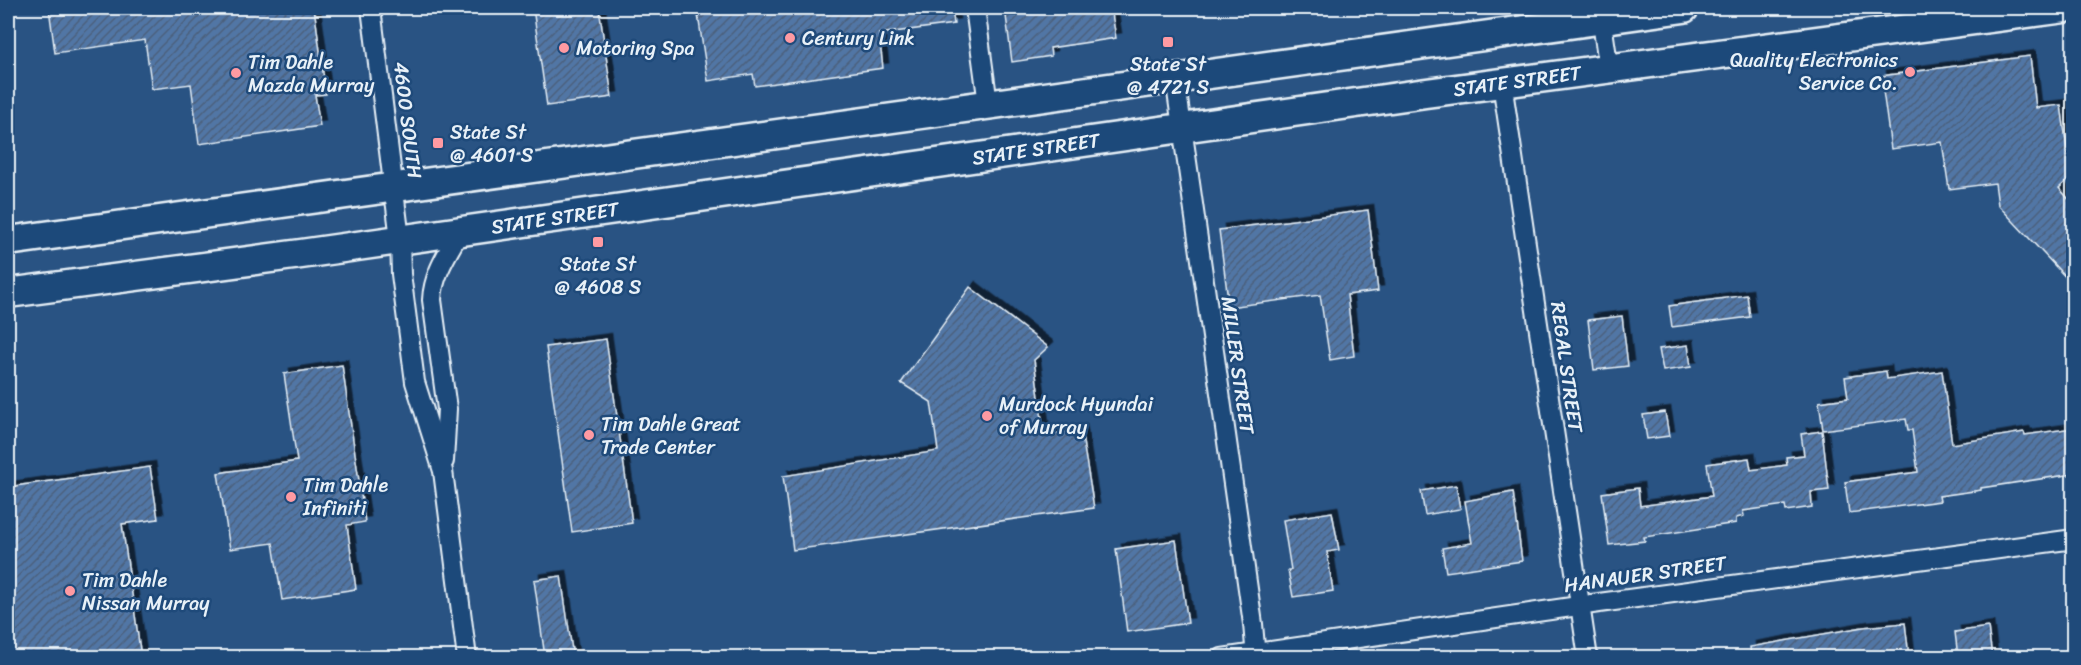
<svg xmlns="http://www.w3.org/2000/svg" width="2081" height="665" viewBox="0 0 2081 665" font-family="Sriracha,sans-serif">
<defs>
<pattern id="building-hatch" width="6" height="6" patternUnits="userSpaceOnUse" patternTransform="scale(1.5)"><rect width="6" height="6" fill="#5176a5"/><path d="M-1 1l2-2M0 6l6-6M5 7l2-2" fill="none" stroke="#4c617c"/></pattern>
<filter id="shadow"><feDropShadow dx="5.5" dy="-5.5" stdDeviation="0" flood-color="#0009"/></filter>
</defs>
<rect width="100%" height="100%" fill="#295383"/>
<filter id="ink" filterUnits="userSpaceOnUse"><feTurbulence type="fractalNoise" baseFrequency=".0167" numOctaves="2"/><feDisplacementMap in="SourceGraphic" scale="12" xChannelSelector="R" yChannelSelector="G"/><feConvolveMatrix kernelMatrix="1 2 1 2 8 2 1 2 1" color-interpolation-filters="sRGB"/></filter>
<g filter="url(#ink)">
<g fill="url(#building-hatch)" stroke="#e8f1f8" stroke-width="1.5" filter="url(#shadow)">
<polygon points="49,8 314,8 326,94 315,95 320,126 199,144 191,84 152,89 145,40 55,53"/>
<polygon points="533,8 599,8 612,97 547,106"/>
<polygon points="697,8 952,8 954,24 879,34 883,68 755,86 753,74 708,81"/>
<polygon points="1005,8 1111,8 1116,38 1050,48 1051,56 1012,62"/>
<polygon points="2030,56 2036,108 2061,105 2071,177 2059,188 2073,204 2073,285 1998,205 1995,183 1949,189 1942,142 1891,149 1881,76"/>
<polygon points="1368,210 1378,291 1347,295 1354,356 1330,360 1320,295 1229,307 1219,230"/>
<polygon points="970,287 1048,347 1034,360 1044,435 1081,430 1094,508 793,550 783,476 938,451 931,402 901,383"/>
<polygon points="1747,295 1750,317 1672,327 1669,306"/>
<polygon points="1622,316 1628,366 1594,370 1588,320"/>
<polygon points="606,339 632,523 572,532 546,347"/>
<polygon points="1688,345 1691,367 1663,371 1659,349"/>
<polygon points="342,365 365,522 347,525 356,589 282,600 273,543 230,549 218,473 297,461 284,374"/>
<polygon points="1886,371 1887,379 1942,371 1952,444 2024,432 2025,435 2073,428 2073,474 1981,488 1981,490 1939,496 1940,501 1849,513 1845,482 1918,472 1912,430 1908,430 1906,419 1823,430 1819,402 1848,398 1845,377"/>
<polygon points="1665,412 1669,436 1647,439 1643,415"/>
<polygon points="1822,431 1829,490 1811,492 1812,507 1786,511 1785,505 1743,511 1744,516 1736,518 1736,523 1644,537 1645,541 1609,545 1602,493 1638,488 1640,506 1712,496 1707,464 1749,458 1751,470 1787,465 1786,457 1804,455 1801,434"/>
<polygon points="150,467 158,519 122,524 141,657 8,657 8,487"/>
<polygon points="1456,485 1460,509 1425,515 1421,491"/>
<polygon points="1513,492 1522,561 1446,572 1442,548 1472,543 1465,501"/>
<polygon points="1332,512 1339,550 1327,552 1333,591 1293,597 1288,570 1291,570 1283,520"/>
<polygon points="1176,540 1188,623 1127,632 1116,549"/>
<polygon points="561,576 573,657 545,657 534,580"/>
<polygon points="1905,623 1909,657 1751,657 1750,647 1863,627"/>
<polygon points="1988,627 1992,657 1958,657 1955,632"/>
</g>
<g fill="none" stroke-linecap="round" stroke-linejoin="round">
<defs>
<g id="street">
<polyline points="371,8 400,239 401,274 415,382 443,471 467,658"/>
<polyline points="975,8 988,104"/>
<polyline points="1600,9 1609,70"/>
<polyline points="1175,78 1253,624 1256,658"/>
<polyline points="1502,83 1588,658"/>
<path d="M444 461 447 409 432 300C433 274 448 253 460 231"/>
<polyline points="1222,658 1599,603 2074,539"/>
</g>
<g id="primary">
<polyline points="8,241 1684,8"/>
<path id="s1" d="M8 293 301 254 1426 93 2065 8"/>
</g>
</defs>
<use href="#street" stroke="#e8f1f8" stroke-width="22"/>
<use href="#primary" stroke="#e8f1f8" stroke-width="33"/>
<use href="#street" stroke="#1f4a7a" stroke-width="18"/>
<use href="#primary" stroke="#1f4a7a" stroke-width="28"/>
</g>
</g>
<g fill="#ff9aa2" stroke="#1f4a7a" stroke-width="2">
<circle cx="790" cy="38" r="6"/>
<rect x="1162" y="36" width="12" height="12" rx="3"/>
<circle cx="564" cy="48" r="6"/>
<circle cx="1910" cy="72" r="6"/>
<circle cx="236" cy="73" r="6"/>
<rect x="432" y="137" width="12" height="12" rx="3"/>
<rect x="592" y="236" width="12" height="12" rx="3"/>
<circle cx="987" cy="416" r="6"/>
<circle cx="589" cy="435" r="6"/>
<circle cx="291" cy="497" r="6"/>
<circle cx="70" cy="591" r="6"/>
</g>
<g text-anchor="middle" stroke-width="5" stroke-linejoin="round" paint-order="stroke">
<g font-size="20" fill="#e8f1f8" stroke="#1f4a7a" text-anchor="start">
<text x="802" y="45">Century Link</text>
<text x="576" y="55">Motoring Spa</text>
<text x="1898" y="67" text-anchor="end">Quality Electronics<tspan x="1898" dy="23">Service Co.</tspan></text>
<text x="248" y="69">Tim Dahle<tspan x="248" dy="23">Mazda Murray</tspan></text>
<text x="1168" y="71" text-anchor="middle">State St<tspan x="1168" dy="23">@ 4721 S</tspan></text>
<text x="450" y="139">State St<tspan x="450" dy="23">@ 4601 S</tspan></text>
<text x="598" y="271" text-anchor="middle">State St<tspan x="598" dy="23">@ 4608 S</tspan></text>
<text x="999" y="411">Murdock Hyundai<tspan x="999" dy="23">of Murray</tspan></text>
<text x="601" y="431">Tim Dahle Great<tspan x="601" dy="23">Trade Center</tspan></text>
<text x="303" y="492">Tim Dahle<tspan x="303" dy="23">Infiniti</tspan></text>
<text x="82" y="587">Tim Dahle<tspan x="82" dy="23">Nissan Murray</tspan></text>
</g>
<g font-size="20" fill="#e8f1f8" stroke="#1f4a7a">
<text dy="7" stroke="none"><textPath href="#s1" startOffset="1524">STATE STREET</textPath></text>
<text transform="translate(408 120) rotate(83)" y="7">4600 SOUTH</text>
<text dy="7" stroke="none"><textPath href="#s1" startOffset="1038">STATE STREET</textPath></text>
<text dy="7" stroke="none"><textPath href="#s1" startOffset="552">STATE STREET</textPath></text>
<text transform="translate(1238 365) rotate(82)" y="7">MILLER STREET</text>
<text transform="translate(1567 367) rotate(82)" y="7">REGAL STREET</text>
<text transform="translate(1645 574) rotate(-8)" y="7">HANAUER STREET</text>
</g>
</g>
<rect width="2081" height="665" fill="none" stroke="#1f4a7a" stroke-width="30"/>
<rect x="15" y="15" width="2051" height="635" fill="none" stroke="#e8f1f8" stroke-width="2" filter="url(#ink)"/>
</svg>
